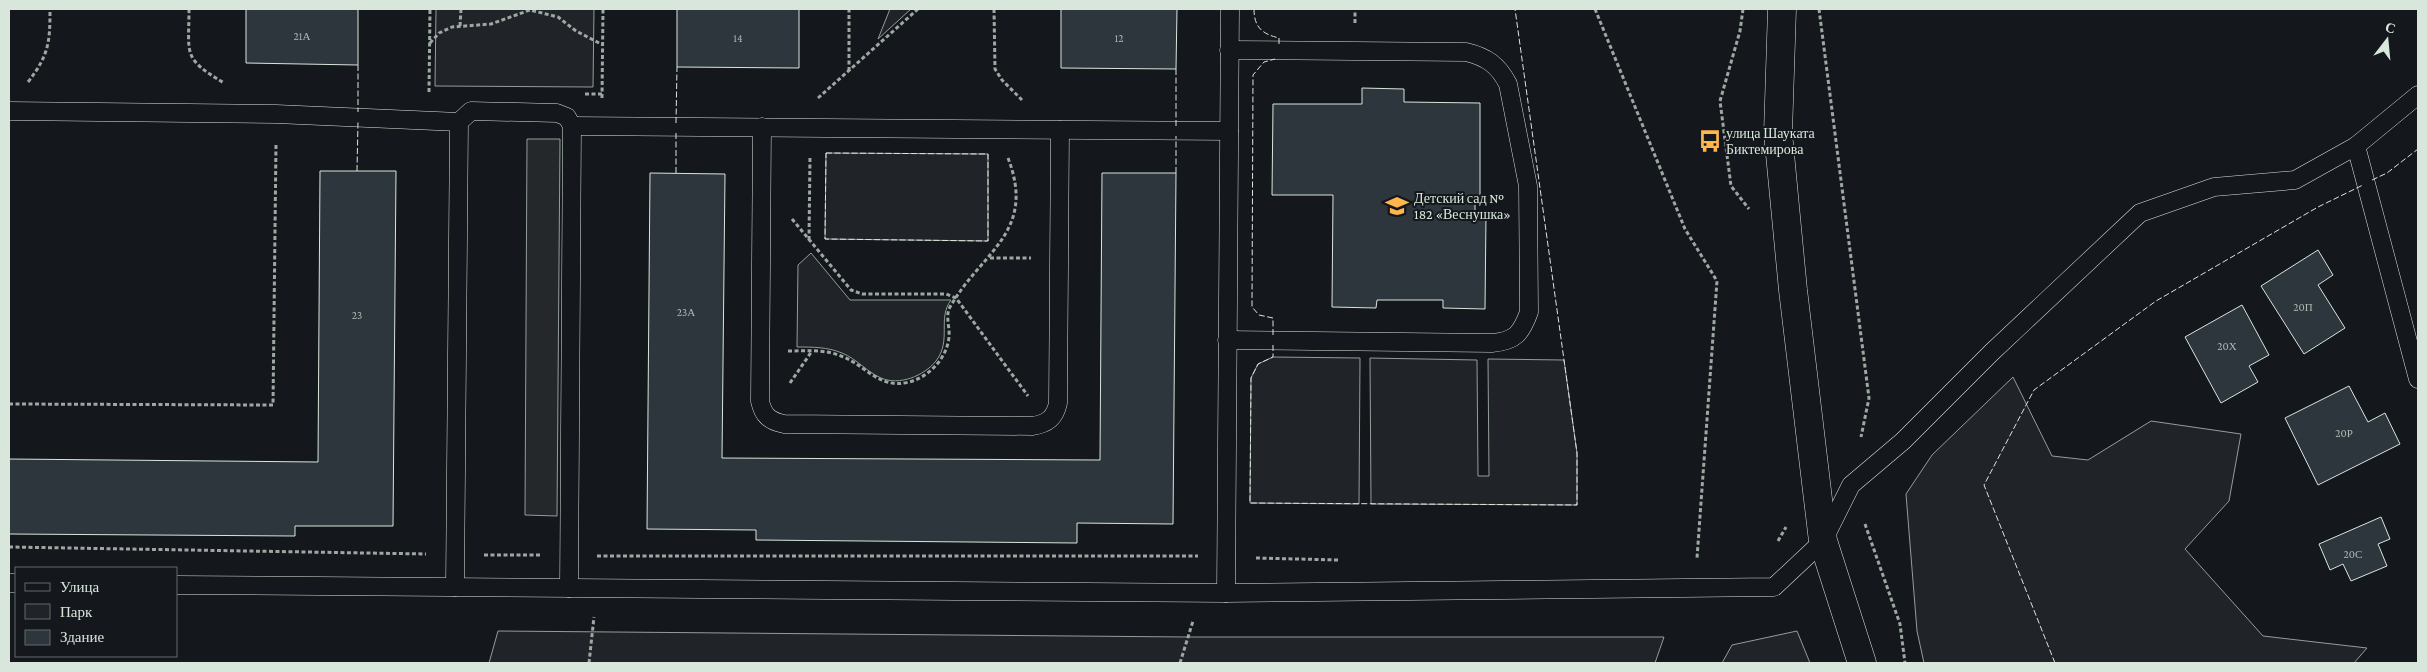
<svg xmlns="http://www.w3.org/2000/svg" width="2427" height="672" viewBox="0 0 2427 672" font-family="'Crimson Pro',serif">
<rect width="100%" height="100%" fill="#14181c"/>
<g fill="#202428" stroke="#939e99">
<polygon points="436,9 594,9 593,87 435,86"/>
<polygon points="890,9 911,9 878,39"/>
<polygon points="826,153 988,154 988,241 825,239"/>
<path d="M811 253 850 300H951C937 319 952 340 936 361 924 376 899 386 881 378 867 372 857 359 842 353 827 347 813 347 797 347L798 265Z"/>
<polygon points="1273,357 1360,358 1359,504 1250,503 1251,378 1258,364"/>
<polygon points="1370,358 1477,360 1478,476 1489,476 1488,359 1564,360 1577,453 1577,505 1371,504"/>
<polygon points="2013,377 2052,456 2088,460 2151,421 2241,434 2229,501 2185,549 2263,636 2367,648 2354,663 1924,663 1917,631 1906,494 1932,455"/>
<polygon points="498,631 1188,637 1664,637 1655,663 489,663"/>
<polygon points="1797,631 1810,663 1722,663 1732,645"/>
</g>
<polygon fill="#24282b" stroke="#939e99" points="527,139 560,139 557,516 525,515"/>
<g fill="#2c363c" stroke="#d8e6dc">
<polygon points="246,9 358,9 358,65 246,63"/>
<polygon points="677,9 799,9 799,68 677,67"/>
<polygon points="1061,9 1177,9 1176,69 1061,68"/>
<polygon points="1362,88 1404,89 1404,102 1480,103 1480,197 1475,197 1475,215 1486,214 1485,309 1443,308 1443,300 1377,300 1376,308 1332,307 1333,195 1272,195 1273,104 1362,104"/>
<polygon points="320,171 396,171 393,526 295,526 295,536 9,534 9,459 318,462"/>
<polygon points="650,173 725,174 722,458 1100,460 1102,173 1176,173 1173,524 1077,523 1077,543 756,540 756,530 647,529"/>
<polygon points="2318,250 2333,275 2318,285 2345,328 2304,354 2261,286"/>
<polygon points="2242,305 2269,355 2249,366 2258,382 2221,403 2185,337"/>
<polygon points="2349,386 2368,422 2385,413 2400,444 2318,485 2285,418"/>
<polygon points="2381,517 2390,539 2378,544 2387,566 2351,581 2343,564 2330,570 2319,544"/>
</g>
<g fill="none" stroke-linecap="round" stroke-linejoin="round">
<defs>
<g id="service">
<polyline points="9,111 276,114 459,122"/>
<polyline points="572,126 1229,131"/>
<path d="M762 127 760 401C763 415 769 421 784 424L1032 426C1047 424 1055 418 1058 403L1060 130"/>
<polyline points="2356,146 2418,379"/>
<path d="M1227 340 1492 343C1515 341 1521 334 1529 312L1528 186 1508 84C1498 65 1487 57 1466 52L1229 50"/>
<polyline points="9,583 16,583"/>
<polyline points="176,585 1226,593 1774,587 1823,541 1851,485 1903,441 1992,352 2140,213 2214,187 2295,180 2356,146 2418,95"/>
<polyline points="455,587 459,122 471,111 557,113 567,117 572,126 569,588"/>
<polyline points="1226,593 1230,9"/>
</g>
<polyline id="tertiary" points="1782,9 1778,133 1793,290 1823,541 1862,663"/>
</defs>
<use href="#service" stroke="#d8e6dc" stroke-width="19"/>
<use href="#tertiary" stroke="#d8e6dc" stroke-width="29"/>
<g stroke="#9da8a2" stroke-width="3" stroke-dasharray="4 2.5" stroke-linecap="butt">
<path d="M189 9C189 55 182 58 224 83"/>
<polyline points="994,9 995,69 1002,80 1022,100"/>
<polyline points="1595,9 1685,229 1717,281 1697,558"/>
<polyline points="1743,9 1740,31 1720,101 1731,186 1749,209"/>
<polyline points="1819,9 1869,398 1861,437"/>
<polyline points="1355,23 1355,9"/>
<polyline points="460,26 461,9"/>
<polyline points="430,43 439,33 452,27 491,24 530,10 558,17 576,31 603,45"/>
<polyline points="849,71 849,9"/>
<path d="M28 82C49 55 50 42 50 9"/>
<polyline points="429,92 430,9"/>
<polyline points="585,94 602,94"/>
<polyline points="602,98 603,9"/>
<polyline points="818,98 918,9"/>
<polyline points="792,219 851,290 862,294 946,294 956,298 1028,396"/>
<polyline points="809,240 810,156"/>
<polyline points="990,258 1031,258"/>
<path d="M788 351C806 351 824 349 841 356 866 365 879 390 909 382 929 377 947 358 949 337 950 327 945 316 950 307 981 252 1037 233 1008 158"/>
<polyline points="790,383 812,351"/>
<polyline points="9,404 273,405 276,143"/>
<polyline points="1865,524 1900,624 1905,663"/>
<polyline points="1778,541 1786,527"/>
<polyline points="9,547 426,554"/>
<polyline points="484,555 541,555"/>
<polyline points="597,556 1198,556"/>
<polyline points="1256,558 1339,560"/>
<polyline points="589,663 594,617"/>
<polyline points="1180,663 1193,621"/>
</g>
<use href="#service" stroke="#14181c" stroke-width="18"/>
<use href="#tertiary" stroke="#14181c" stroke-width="28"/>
<g stroke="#d8e6dc" stroke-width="1" stroke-dasharray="6 2.5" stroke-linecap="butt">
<path d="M1254 9C1254 27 1262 34 1279 38V46"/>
<polyline points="358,65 358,112"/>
<polyline points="676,123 677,67"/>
<polyline points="1176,126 1176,69"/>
<polygon points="826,153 988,154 988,241 825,239"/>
<polyline points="357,171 358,122"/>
<polyline points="676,173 676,133"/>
<polyline points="1176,173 1176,136"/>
<polyline points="2372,180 2387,173 2418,149"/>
<polyline points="1273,335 1273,318 1259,315 1252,307 1253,75 1264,62 1275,59"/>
<polyline points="1273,345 1273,357 1258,364 1251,378 1250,503 1577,505 1577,453 1515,9"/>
<polyline points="2055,663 1984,485 2034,390 2156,301 2318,207 2363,185"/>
</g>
</g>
<defs>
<symbol id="bus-bare" viewBox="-9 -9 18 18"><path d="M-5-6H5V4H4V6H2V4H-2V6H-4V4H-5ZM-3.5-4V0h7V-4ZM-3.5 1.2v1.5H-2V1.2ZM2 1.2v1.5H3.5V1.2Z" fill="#ffb74d" stroke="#14181c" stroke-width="2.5" paint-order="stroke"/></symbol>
<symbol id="school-bare" viewBox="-9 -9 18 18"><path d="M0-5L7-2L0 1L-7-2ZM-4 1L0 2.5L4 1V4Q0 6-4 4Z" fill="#ffb74d" stroke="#14181c" stroke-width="2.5" paint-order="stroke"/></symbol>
</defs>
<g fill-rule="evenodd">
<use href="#bus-bare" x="1694" y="125" width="32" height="32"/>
<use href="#school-bare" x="1381" y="190" width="32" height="32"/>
</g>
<g text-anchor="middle" stroke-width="4" stroke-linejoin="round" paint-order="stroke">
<g font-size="11" fill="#adbab4">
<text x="302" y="40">21А</text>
<text x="738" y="42">14</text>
<text x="1119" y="42">12</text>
<text x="2303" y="311">20П</text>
<text x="686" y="316">23А</text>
<text x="357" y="319">23</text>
<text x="2227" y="350">20Х</text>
<text x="2344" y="437">20Р</text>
<text x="2353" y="558">20С</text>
</g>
<g font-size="14" fill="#d8e6dc" stroke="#14181c" text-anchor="start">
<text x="1726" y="138">улица Шауката<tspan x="1726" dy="16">Биктемирова</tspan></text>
<text x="1414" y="203">Детский сад №<tspan x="1414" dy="16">182 «Веснушка»</tspan></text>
</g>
</g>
<rect width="2427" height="672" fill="none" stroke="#d8e6dc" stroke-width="20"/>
<rect x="15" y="567" width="162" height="90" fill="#14181c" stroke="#626a69"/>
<rect x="25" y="583" width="25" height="8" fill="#14181c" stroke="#626a69"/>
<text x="60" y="592" font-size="15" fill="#d8e6dc">Улица</text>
<rect x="25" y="604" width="25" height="15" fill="#202428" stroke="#626a69"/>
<text x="60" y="617" font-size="15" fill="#d8e6dc">Парк</text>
<rect x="25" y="630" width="25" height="15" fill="#2c363c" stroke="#626a69"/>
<text x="60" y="642" font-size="15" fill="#d8e6dc">Здание</text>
<g transform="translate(2387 40) rotate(16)" stroke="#14181c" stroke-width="4" paint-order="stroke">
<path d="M0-4L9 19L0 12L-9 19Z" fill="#d8e6dc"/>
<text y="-8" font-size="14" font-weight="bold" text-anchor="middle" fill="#d8e6dc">С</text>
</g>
</svg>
